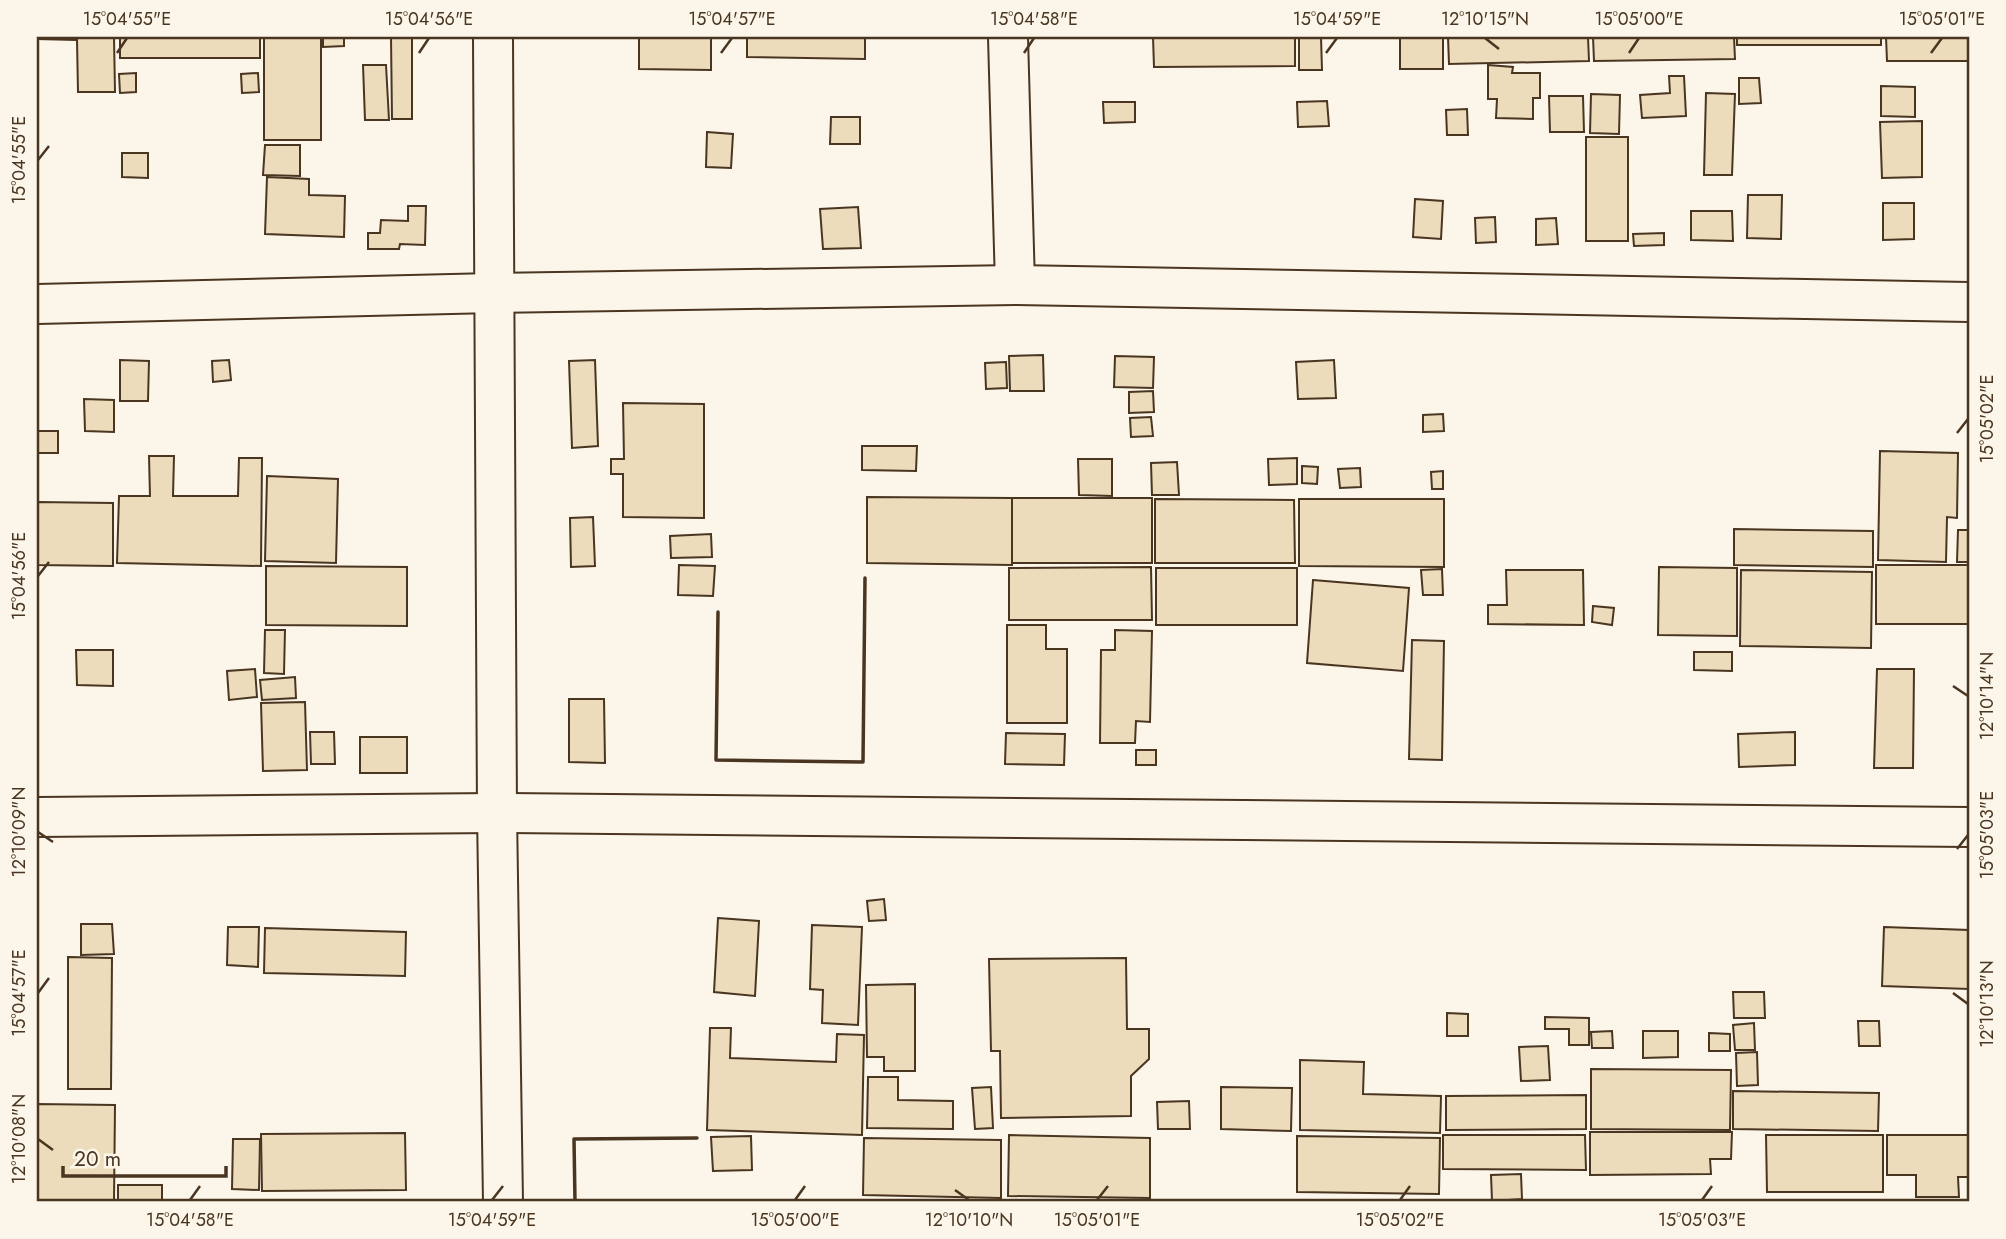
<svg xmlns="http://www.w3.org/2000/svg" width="2006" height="1239" viewBox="0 0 2006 1239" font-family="Jost,sans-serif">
<rect width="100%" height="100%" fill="#fbf6e9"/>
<g fill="#ecdcbc" stroke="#4a3520" stroke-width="2">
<polygon points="37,37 114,37 115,92 78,92 77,40 37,39"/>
<rect x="120" y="37" width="140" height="21"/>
<rect x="264" y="37" width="57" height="103"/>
<polygon points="323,37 344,37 344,46 323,47"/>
<polygon points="391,37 412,37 412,119 392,119"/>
<polygon points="639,37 711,37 711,70 639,69"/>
<polygon points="747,37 865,37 865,59 747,57"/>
<polygon points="1153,37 1295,37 1295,66 1154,67"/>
<polygon points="1299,37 1321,37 1322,70 1299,70"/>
<rect x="1400" y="37" width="43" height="32"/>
<polygon points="1448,37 1588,37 1589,61 1449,64"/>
<polygon points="1593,37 1734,37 1735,59 1594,61"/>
<rect x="1737" y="37" width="144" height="8"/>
<polygon points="1886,37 1969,37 1969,61 1887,61"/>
<polygon points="363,65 386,65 389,120 365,120"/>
<polygon points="1488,65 1513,67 1512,73 1540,73 1540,98 1533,98 1533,119 1496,118 1497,99 1488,99"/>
<polygon points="136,73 136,92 120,93 119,74"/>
<polygon points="258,73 259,92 242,93 241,74"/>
<polygon points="1669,76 1684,76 1686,116 1642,118 1640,95 1670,93"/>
<polygon points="1739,78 1759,78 1761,103 1739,104"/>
<polygon points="1881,86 1915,87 1915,117 1881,116"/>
<polygon points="1706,93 1735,94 1732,175 1704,175"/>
<polygon points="1591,94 1620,95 1619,134 1590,133"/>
<polygon points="1549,96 1583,96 1584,132 1550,132"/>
<polygon points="1327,101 1329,126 1298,127 1297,102"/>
<polygon points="1103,102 1135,102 1135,122 1104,123"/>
<polygon points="1467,109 1468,135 1447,135 1446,110"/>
<polygon points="831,117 860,117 860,144 830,144"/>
<polygon points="1922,121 1922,177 1882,178 1880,122"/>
<polygon points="707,132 733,134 731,168 706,167"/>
<rect x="1586" y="137" width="42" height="104"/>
<polygon points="265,145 300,145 300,176 263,175"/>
<polygon points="122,153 148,153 148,178 122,177"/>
<polygon points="267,177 309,179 309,195 345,196 344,237 265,234"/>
<polygon points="1748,195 1782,195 1781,239 1747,238"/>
<polygon points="1415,199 1443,201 1441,239 1413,237"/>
<polygon points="1883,203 1914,203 1914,239 1883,240"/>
<polygon points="408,206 426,206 425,245 400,244 399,249 368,249 368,233 380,233 381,220 408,221"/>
<polygon points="858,207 861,248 823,249 820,209"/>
<polygon points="1691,211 1732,211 1733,241 1691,240"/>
<polygon points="1495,217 1496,242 1476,243 1475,218"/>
<polygon points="1556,218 1558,244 1536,245 1536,219"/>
<polygon points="1664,233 1664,245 1634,246 1633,234"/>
<polygon points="1043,355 1044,391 1010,391 1009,356"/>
<polygon points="1115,356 1154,357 1153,388 1114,387"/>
<polygon points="120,360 149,361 148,401 120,401"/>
<polygon points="229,360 231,380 213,382 212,361"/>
<polygon points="595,360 598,446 572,448 569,361"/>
<polygon points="1334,360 1336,398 1298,399 1296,362"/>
<polygon points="1006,362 1007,388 986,389 985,363"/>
<polygon points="1153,391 1154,412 1129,413 1129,392"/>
<polygon points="84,399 114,400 114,432 85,431"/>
<polygon points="623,403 704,404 704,518 623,517 623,474 611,474 611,459 624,459"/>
<polygon points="1443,414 1444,431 1423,432 1423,415"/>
<polygon points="1151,417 1153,436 1131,437 1130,418"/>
<rect x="37" y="431" width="21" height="22"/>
<polygon points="862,446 917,446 916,471 862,470"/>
<polygon points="1880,451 1958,453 1957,518 1947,517 1946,562 1878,560"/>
<polygon points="149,456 174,456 173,496 238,496 239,458 262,458 261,566 117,563 119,496 150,496"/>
<polygon points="1297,458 1297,484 1269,485 1268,459"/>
<polygon points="1078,459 1112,459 1112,496 1079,495"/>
<polygon points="1177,462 1179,495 1152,495 1151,463"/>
<polygon points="1302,466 1318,467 1317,484 1302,483"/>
<polygon points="1360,468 1361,487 1340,488 1338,469"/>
<polygon points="1443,471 1443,489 1432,489 1431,472"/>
<polygon points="267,476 338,479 336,563 265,561"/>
<polygon points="867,497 1012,498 1012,565 867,563"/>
<rect x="1012" y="498" width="140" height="65"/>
<polygon points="1155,499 1294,500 1295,563 1155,563"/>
<polygon points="1299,499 1444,499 1444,567 1299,566"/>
<polygon points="37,502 113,503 113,566 37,565"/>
<polygon points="593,517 595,566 571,567 570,518"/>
<polygon points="1734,529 1873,531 1873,567 1734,565"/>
<polygon points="1958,530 1969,530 1969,562 1957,562"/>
<polygon points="711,534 712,557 671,558 670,536"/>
<polygon points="679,565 715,566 713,596 678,595"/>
<rect x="1876" y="565" width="93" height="59"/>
<polygon points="266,566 407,567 407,626 266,625"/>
<polygon points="1151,567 1152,620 1009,620 1009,568"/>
<polygon points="1659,567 1737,568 1737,636 1658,635"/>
<rect x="1156" y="568" width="141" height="57"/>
<polygon points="1442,569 1443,595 1423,595 1421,570"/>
<polygon points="1506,570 1583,570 1584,625 1488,624 1488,605 1507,605"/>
<polygon points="1741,570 1872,572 1871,648 1740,646"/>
<polygon points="1313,580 1409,588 1403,671 1307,663"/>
<polygon points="1593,606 1614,608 1612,625 1592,622"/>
<polygon points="1007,625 1046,625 1046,649 1067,649 1067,723 1007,723"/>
<polygon points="265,630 285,630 284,674 264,673"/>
<polygon points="1115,630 1152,631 1150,722 1136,721 1135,743 1100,743 1101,650 1115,650"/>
<polygon points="1412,640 1444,641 1442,760 1409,759"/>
<polygon points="76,650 113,650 113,686 77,685"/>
<polygon points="1694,652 1732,652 1732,671 1694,670"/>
<polygon points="255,669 257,697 229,700 227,671"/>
<polygon points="1877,669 1914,669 1913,768 1874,768"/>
<polygon points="295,677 296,698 262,700 260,680"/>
<polygon points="569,699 604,699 605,763 569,762"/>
<polygon points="305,702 307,770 263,771 261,703"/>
<polygon points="310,732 334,732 335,764 311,764"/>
<polygon points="1795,732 1795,765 1739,767 1738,734"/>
<polygon points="1006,733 1065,734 1064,765 1005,764"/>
<rect x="360" y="737" width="47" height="36"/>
<rect x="1136" y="750" width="20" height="15"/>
<polygon points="884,899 886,920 869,921 867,901"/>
<polygon points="718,918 759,921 755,996 714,992"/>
<polygon points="81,924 112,924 114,954 81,955"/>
<polygon points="812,925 862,927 858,1025 822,1023 823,990 810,989"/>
<polygon points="228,927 259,927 258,967 227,965"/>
<polygon points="1884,927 1969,930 1969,989 1882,986"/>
<polygon points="265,928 406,932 405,976 264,973"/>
<polygon points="68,957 112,958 111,1089 68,1089"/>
<polygon points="1126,958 1127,1029 1149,1029 1149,1059 1131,1076 1131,1116 1001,1118 1000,1051 991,1051 989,959"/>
<polygon points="915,984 915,1071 884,1071 884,1057 867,1057 866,985"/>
<polygon points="1733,992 1764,992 1765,1018 1734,1018"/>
<polygon points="1447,1013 1468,1014 1468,1036 1447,1036"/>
<polygon points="1545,1017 1589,1018 1589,1045 1569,1045 1569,1029 1545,1029"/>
<polygon points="1858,1021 1879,1021 1880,1046 1859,1046"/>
<polygon points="1754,1023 1755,1050 1735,1050 1733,1025"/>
<polygon points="710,1028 731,1028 730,1058 836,1062 837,1034 864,1035 862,1135 707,1130"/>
<polygon points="1612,1031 1613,1048 1592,1048 1591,1032"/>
<polygon points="1643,1031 1678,1031 1678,1057 1643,1058"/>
<polygon points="1709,1033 1730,1034 1730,1051 1709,1051"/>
<polygon points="1548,1046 1550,1080 1521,1081 1519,1047"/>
<polygon points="1757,1052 1758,1085 1737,1086 1736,1053"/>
<polygon points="1300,1060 1364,1062 1363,1094 1441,1096 1440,1133 1300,1130"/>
<polygon points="1591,1069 1731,1070 1730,1130 1591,1129"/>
<polygon points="868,1077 898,1077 898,1100 953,1101 953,1129 867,1128"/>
<polygon points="991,1087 993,1128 975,1129 972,1088"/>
<polygon points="1221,1087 1292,1088 1291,1131 1221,1129"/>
<polygon points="1733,1091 1879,1093 1878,1131 1733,1129"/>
<polygon points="1586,1095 1586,1129 1446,1130 1446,1096"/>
<polygon points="1189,1101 1190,1129 1158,1129 1157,1102"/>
<polygon points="37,1104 115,1105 114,1202 37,1202"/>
<polygon points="1590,1132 1732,1132 1731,1159 1710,1159 1711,1174 1590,1175"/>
<polygon points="405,1133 406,1190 262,1191 261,1134"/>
<polygon points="1009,1135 1150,1138 1150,1198 1008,1196"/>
<polygon points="1443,1135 1585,1135 1586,1170 1443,1169"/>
<polygon points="1766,1135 1883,1135 1883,1192 1767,1192"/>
<polygon points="1887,1135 1969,1135 1969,1177 1958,1177 1959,1197 1916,1197 1916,1175 1887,1175"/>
<polygon points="751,1136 752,1170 713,1171 711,1137"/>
<polygon points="1297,1136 1440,1138 1439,1194 1297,1192"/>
<polygon points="864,1138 1001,1140 1001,1198 863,1195"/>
<polygon points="233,1139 260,1139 259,1190 232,1189"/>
<polygon points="1521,1174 1522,1199 1492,1201 1491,1175"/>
<rect x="118" y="1185" width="44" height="17"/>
</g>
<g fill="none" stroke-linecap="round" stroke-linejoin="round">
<defs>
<g id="minor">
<polyline points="493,37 497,813 503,1202"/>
<polyline points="1008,37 1015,285"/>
<polyline points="37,304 493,293 1015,285 1969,302"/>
<polyline points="37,817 497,813 1969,827"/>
</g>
</defs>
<use href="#minor" stroke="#4a3520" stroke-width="42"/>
<use href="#minor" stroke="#fbf6e9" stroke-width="38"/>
<g stroke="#4a3520" stroke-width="3.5">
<polyline points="718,612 716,760 863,762 865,578"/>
<polyline points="575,1202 574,1139 697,1138"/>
</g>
</g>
<path fill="none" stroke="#4a3520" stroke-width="2.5" d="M1485 38 1499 49M117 53 127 38M419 53 429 38M721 53 732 38M1024 53 1034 38M1326 53 1337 38M1629 53 1639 38M1931 53 1942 38M38 160 49 146M1957 433 1968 419M38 576 49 562M1953 686 1968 696M38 832 53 842M1957 849 1968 835M38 993 49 978M1953 993 1968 1004M38 1139 53 1150M955 1190 969 1200M190 1200 200 1186M492 1200 503 1186M795 1200 805 1186M1097 1200 1108 1186M1400 1200 1410 1186M1702 1200 1712 1186"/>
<rect width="2006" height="1239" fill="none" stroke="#fbf6e9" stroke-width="77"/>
<path d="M63 1166v10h163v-10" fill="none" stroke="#4a3520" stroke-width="3.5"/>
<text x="74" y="1166" font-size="21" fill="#4a3520" stroke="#fbf6e9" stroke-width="5" paint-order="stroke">20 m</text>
<rect x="38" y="38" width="1930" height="1162" fill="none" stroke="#4a3520" stroke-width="2.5"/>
<g font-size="18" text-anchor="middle" fill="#4a3520">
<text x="127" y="25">15°04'55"E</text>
<text x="429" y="25">15°04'56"E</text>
<text x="732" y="25">15°04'57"E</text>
<text x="1034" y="25">15°04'58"E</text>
<text x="1337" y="25">15°04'59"E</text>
<text x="1485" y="25">12°10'15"N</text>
<text x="1639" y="25">15°05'00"E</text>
<text x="1942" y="25">15°05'01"E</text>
<text transform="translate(19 160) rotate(-90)" y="6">15°04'55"E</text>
<text transform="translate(1987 419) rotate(-90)" y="6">15°05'02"E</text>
<text transform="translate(19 576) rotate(-90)" y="6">15°04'56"E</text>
<text transform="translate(1987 696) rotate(-90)" y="6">12°10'14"N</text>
<text transform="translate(19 832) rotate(-90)" y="6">12°10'09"N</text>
<text transform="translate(1987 835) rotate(-90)" y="6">15°05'03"E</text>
<text transform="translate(19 993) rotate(-90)" y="6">15°04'57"E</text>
<text transform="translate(1987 1004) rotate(-90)" y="6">12°10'13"N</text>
<text transform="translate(19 1139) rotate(-90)" y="6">12°10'08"N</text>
<text x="190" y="1226">15°04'58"E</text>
<text x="492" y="1226">15°04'59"E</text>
<text x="795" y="1226">15°05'00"E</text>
<text x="969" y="1226">12°10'10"N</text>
<text x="1097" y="1226">15°05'01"E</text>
<text x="1400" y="1226">15°05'02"E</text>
<text x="1702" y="1226">15°05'03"E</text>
</g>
</svg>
